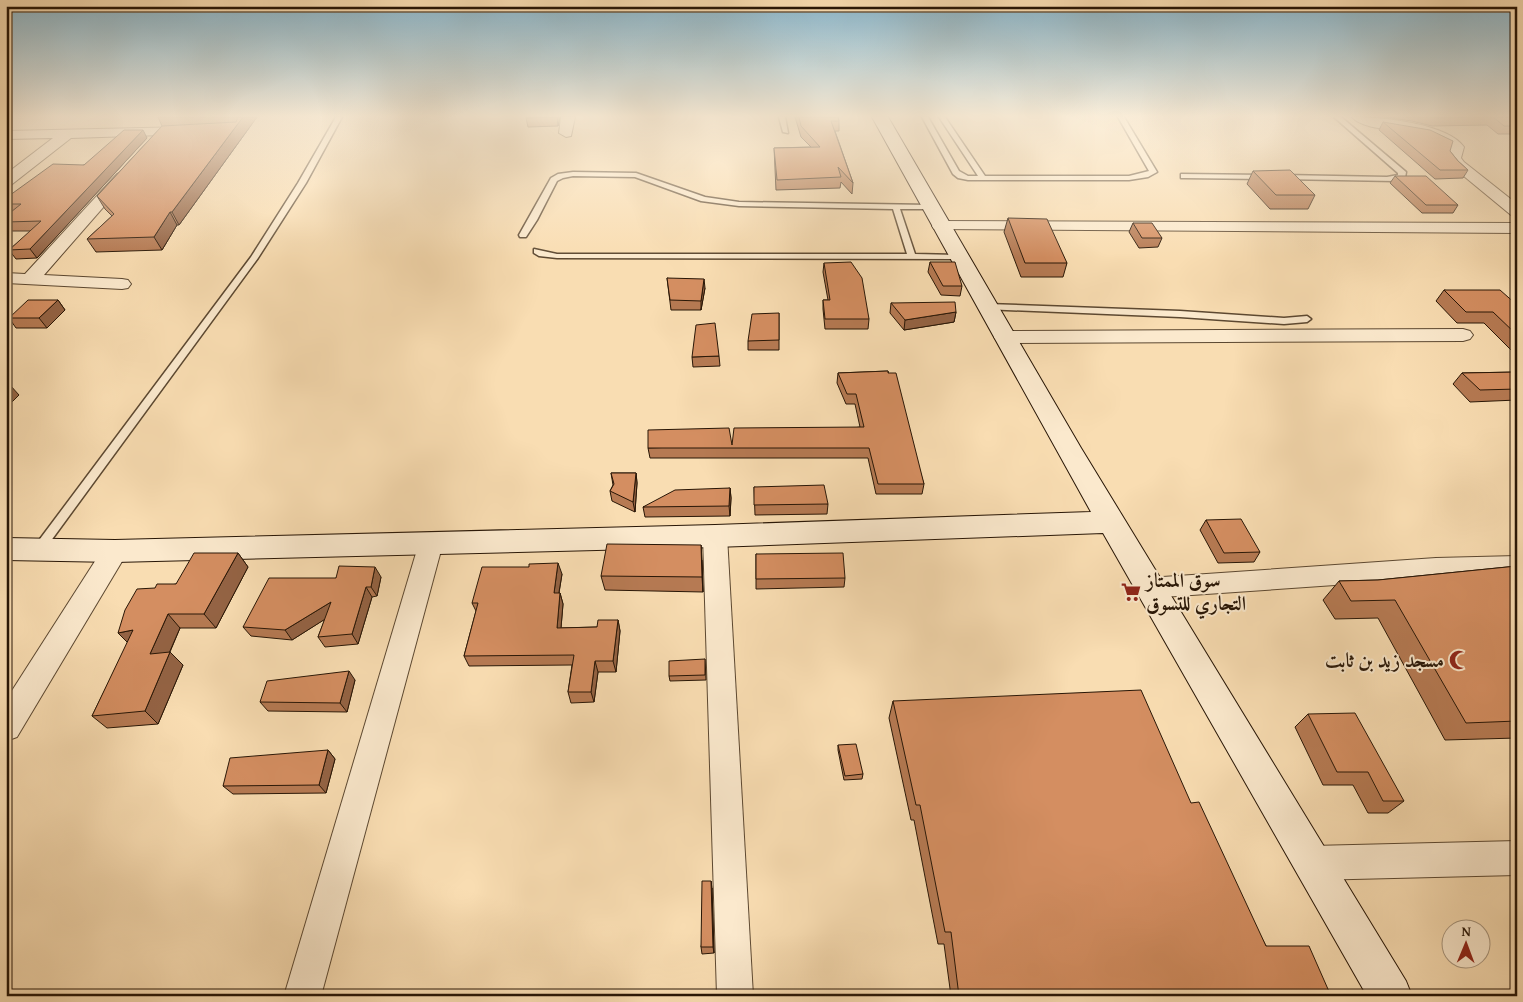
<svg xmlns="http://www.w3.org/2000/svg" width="1523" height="1002" viewBox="0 0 1523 1002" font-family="'Gentium Book Plus',Amiri,serif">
<rect width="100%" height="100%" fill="#f9ddb2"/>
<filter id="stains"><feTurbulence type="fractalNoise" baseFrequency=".004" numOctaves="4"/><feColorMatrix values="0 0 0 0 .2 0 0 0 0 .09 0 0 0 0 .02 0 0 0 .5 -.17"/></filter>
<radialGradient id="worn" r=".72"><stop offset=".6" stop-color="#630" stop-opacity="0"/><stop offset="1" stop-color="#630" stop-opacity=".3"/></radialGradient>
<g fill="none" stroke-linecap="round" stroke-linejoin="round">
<defs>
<g id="lane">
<polygon points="336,117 342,117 306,183 258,258 42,553 34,553 32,550 34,547 251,257 298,183"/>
<polygon points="779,117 785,117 788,133 783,132"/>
<polygon points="922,117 928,117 959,171 968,176 978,176 939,117 945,117 985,176 1129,176 1149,171 1118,117 1124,117 1157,172 1148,177 1129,180 968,180 958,178 953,174"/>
<polygon points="1334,117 1341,117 1406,172 1405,178 1396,181 1281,179 1280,177 1284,175 1387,177 1398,175 1398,173"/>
<polygon points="573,172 636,173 705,197 739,202 930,205 934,207 933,209 900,209 915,254 958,255 962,257 958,259 557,258 539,256 534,253 534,249 557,254 907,254 893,209 739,206 701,201 635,177 573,176 563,178 557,181 537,220 526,237 520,237 519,235 551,178 558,174"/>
<polygon points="1181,174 1265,175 1269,177 1265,179 1184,178 1181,178"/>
<polygon points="987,304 1180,311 1284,318 1307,316 1311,319 1307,322 1284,324 1180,317 984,309 984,305"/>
</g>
<g id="street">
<polygon points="561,117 575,117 571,136 566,137 559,133"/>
<path d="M1352 117C1380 117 1447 123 1464 147L1461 158 1464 162 1517 204V217L1511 215 1454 168 1447 158 1450 148C1423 124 1369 136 1352 117Z"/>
<polygon points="188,127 193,128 195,131 193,134 71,138 11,185 6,187 6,174 53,138 6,139 6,131"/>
<polygon points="122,172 127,174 130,177 127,180 44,275 122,279 128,280 131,284 128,288 122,289 6,283 6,273 25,274 117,174"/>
<polygon points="940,221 1517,223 1517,233 934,229 932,226 934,223"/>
<polygon points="1463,329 1470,331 1473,335 1470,339 1463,341 1004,343 997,341 994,337 997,333 1004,331"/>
<polygon points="715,527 724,529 727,536 753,996 717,996 703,536 706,529"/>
<polygon points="431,533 440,536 443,543 321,996 284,996 419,543 422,536"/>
<polygon points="115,541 124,544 128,551 124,558 17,737 6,741 6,700 106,544"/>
<polygon points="1517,556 1517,576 1436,578 1148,598 1139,595 1135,588 1139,581 1148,578 1436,558"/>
<polygon points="1517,841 1517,875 1312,880 1300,875 1295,863 1300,851 1312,846"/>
</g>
<polygon id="secondary" points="872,117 888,117 1081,448 1406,981 1412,996 1367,996 1103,533 715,547 115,562 6,560 6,538 115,540 715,525 1091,512"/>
</defs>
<use href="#lane" stroke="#5c4831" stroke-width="3"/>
<use href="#street" stroke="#5c4831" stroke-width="2"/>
<use href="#secondary" stroke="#281606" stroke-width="2"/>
<use href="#lane" fill="#fbe9cd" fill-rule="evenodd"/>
<use href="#street" fill="#fbe9cd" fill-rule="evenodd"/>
<use href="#secondary" fill="#fbe9cd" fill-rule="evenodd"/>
</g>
<g fill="#b67a53" stroke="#281606">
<polygon points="158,117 257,117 179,225 177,225 162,250 96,252 87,239 112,216 105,209 97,196 162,126"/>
<polygon points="560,117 558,126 528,127 526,118"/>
<polygon points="795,117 838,117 839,121 839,131 835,131 853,183 852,194 841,182 840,188 776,190 774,148 811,147 801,137"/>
<polygon points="1384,117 1517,117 1517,134 1498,134 1487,125 1432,126 1412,121"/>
<polygon points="1383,122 1450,151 1458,161 1468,170 1463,178 1435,179 1379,130"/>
<polygon points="147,138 37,258 16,259 9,250 31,231 6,231 6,216 10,213 6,213 6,198"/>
<polygon points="1253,171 1315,195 1308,209 1270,209 1247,184"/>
<polygon points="1395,176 1458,205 1453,213 1422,213 1390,183"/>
<polygon points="1008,218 1067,263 1063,277 1021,277 1004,232"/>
<polygon points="1133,223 1162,238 1158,247 1139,248 1129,232"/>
<polygon points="930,262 962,286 960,296 941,295 928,272"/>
<polygon points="824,263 869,319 868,329 825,329 823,309 823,300 828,300 823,272"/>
<polygon points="667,278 705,288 701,310 671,310"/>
<polygon points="1444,290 1517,305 1517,356 1484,323 1457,323 1436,301"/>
<polygon points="58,300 65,310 47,328 16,328 9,318"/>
<polygon points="891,303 956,312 954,322 904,330 890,313"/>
<polygon points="779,313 779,350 748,350 748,341"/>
<polygon points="719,356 720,366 693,367 692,357"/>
<polygon points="888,371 924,484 922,494 876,494 868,458 650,458 648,448 732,445 860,427 855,404 846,404 837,383 838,373"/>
<polygon points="1517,372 1517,400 1470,402 1453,384 1462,373"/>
<polygon points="611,473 636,473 637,483 635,512 612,501 610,491 613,485"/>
<polygon points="754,487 828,504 827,514 755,515"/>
<polygon points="730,488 731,498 730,516 645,517 643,507"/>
<polygon points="1206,520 1260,552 1254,562 1218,563 1200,530"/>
<polygon points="238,553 248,567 216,628 180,628 170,652 183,665 158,724 107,728 92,716 155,588 176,584"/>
<polygon points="756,554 845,578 844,587 756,589"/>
<polygon points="702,560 703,592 605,590 601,576"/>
<polygon points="1517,566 1517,738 1445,740 1378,618 1335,619 1323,600 1339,581 1378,580"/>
<polygon points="529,567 562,574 559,593 560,593 563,604 561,628 597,627 618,620 620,631 616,672 598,672 594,702 571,703 568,692 572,665 469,666 464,656 476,611 472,603"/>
<polygon points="381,577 377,596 372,597 358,644 325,647 318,637 325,619 292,640 251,636 243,627 336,578"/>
<polygon points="705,659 706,680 670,681 669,676"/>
<polygon points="355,680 347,712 268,711 260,702"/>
<polygon points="893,701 1191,803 1266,946 1331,996 951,996 944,944 938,944 914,820 911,820 889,718"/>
<polygon points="1308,714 1404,801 1388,813 1368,813 1353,785 1323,785 1295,727"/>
<polygon points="838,745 863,774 862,779 844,780 838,750"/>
<polygon points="328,750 335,759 326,793 233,794 223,786"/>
<polygon points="712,888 714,953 702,954 701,947"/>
</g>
<g fill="#946344" stroke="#281606">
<polygon points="243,117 257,117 179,225 172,212"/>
<polygon points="557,117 560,117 558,126"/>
<polygon points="143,130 147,138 37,258 30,249"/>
<polygon points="170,212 177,225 162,250 154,237"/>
<polygon points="704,279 705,288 701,310 701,301"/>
<polygon points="58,300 65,310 47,328 39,318"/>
<polygon points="956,312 954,322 904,330 905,320"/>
<polygon points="10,385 19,395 6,408 6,389"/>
<polygon points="636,473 637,483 635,512 633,502"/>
<polygon points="730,488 731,498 730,516 729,506"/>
<polygon points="701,545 702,560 703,592 702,577"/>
<polygon points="238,553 248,567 216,628 204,614"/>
<polygon points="558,563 562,574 557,604 554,593"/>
<polygon points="375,567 381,577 377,596 371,587"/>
<polygon points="366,587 372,597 358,644 352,634"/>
<polygon points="560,593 563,604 560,639 557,628"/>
<polygon points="331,602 338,611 292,640 285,630"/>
<polygon points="168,614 180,628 163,667 150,654"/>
<polygon points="618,620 620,631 616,672 613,661"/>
<polygon points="133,630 131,646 118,633"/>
<polygon points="170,652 183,665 158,724 145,711"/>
<polygon points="595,661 598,672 594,702 591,692"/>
<polygon points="349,671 355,680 347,712 340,703"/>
<polygon points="328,750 335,759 326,793 319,785"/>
<polygon points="711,881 712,888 714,953 713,947"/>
</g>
<g fill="#d48e61" stroke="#281606">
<polygon points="238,117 243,117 172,212 170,212 154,237 87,239 114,214 97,196 162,126 236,122"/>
<polygon points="526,117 549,117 526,118"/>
<polygon points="799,117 838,117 839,121 831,121 853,183 838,167 841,177 777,180 774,148 820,147 801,126"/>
<polygon points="1435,117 1472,117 1437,118"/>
<polygon points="1493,117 1517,117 1517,126 1504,126"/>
<polygon points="1383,122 1430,130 1453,141 1450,151 1458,161 1468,170 1440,170"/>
<polygon points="124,130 143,130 30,249 9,250 41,221 6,222 6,216 21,204 6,204 6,198 53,164 84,165"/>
<polygon points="1290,170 1315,195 1276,195 1253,171"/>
<polygon points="1395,176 1426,176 1458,205 1426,205"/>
<polygon points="1008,218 1047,219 1067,263 1025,263"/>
<polygon points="1133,223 1152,223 1162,238 1142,238"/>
<polygon points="851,262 862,278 869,319 825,319 823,300 830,300 824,263"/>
<polygon points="930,262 955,262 962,286 943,286"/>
<polygon points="667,278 704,279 701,301 670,300"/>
<polygon points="1444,290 1500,290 1517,305 1517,335 1493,312 1466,312"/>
<polygon points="28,300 58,300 39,318 9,318"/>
<polygon points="955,302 956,312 905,320 891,303"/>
<polygon points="779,313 779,340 748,341 752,314"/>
<polygon points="715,323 719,356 692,357 696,325"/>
<polygon points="888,371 888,373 896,373 924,484 878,484 869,448 648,448 648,430 729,428 732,445 734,428 864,427 856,394 847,394 838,373"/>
<polygon points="1517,372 1517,389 1480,390 1462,373"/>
<polygon points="6,385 10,385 6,389"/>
<polygon points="611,473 636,473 633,502 610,491 614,484"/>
<polygon points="824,485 828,504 754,505 754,487"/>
<polygon points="730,488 729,506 643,507 675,490"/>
<polygon points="1241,519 1260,552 1224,553 1206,520"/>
<polygon points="607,544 701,545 702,577 601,576"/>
<polygon points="194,553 238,553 204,614 168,614 150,654 170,652 145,711 92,716 133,630 118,633 125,610 137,589 155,588 157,584 176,584"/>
<polygon points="843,553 845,578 756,579 756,554"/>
<polygon points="558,563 554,593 560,593 557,628 597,627 598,620 618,620 613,661 595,661 591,692 568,692 574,655 464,656 478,603 472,603 482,567 529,567 529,564"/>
<polygon points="339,566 375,567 371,587 366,587 352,634 318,637 331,602 285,630 243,627 269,578 336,578"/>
<polygon points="1517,566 1517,721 1466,723 1395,600 1351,601 1339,581 1378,580"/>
<polygon points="705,659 705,675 669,676 669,661"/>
<polygon points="349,671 340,703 260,702 267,681"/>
<polygon points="1141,690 1191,803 1199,802 1266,946 1309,946 1331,996 959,996 951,932 945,932 920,805 916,805 893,701"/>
<polygon points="1355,713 1404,801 1383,801 1368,772 1337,772 1308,714"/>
<polygon points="856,744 863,774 845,776 838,745"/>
<polygon points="328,750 319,785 223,786 230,758"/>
<polygon points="702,881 711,881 713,947 701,947"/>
</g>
<linearGradient id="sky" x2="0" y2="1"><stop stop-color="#8ab8ce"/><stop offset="0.45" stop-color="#fcf0dc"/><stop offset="1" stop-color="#fcf0dc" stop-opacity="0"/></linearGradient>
<rect width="1523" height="258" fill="url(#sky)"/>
<defs>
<symbol id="supermarket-bare" viewBox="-9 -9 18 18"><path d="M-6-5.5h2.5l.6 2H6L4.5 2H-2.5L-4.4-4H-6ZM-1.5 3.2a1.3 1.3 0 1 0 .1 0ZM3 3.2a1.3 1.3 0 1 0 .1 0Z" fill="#8f2418" stroke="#fbe9cd" stroke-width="2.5" paint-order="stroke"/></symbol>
<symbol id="mosque-bare" viewBox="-9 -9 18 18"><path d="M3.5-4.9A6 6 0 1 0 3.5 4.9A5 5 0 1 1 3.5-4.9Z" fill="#8f2418" stroke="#fbe9cd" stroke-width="2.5" paint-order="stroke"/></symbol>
</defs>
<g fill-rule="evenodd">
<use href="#supermarket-bare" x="1117" y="578" width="28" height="28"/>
<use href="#mosque-bare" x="1445" y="646" width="28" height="28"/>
</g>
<g text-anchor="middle" stroke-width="4" stroke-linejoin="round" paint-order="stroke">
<g font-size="20" font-weight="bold" fill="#281606" stroke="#fbe9cd" text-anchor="start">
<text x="1146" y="587">سوق الممتاز<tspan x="1146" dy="23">التجاري للتسوق</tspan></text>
<text x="1444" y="667" text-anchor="end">مسجد زيد بن ثابت</text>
</g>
</g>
<rect width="1523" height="1002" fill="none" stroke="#f9ddb2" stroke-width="25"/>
<rect x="8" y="8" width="1508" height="987" fill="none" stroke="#281606" stroke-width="2.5"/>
<rect x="12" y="12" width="1498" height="977" fill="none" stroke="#281606"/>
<g transform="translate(1466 944) rotate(1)"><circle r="24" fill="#fbe9cd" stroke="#a7957d"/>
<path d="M0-4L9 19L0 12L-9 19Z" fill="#8f2418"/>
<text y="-8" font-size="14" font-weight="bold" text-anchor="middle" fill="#281606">N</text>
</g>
<rect width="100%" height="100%" filter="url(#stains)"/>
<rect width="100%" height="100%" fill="url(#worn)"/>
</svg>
